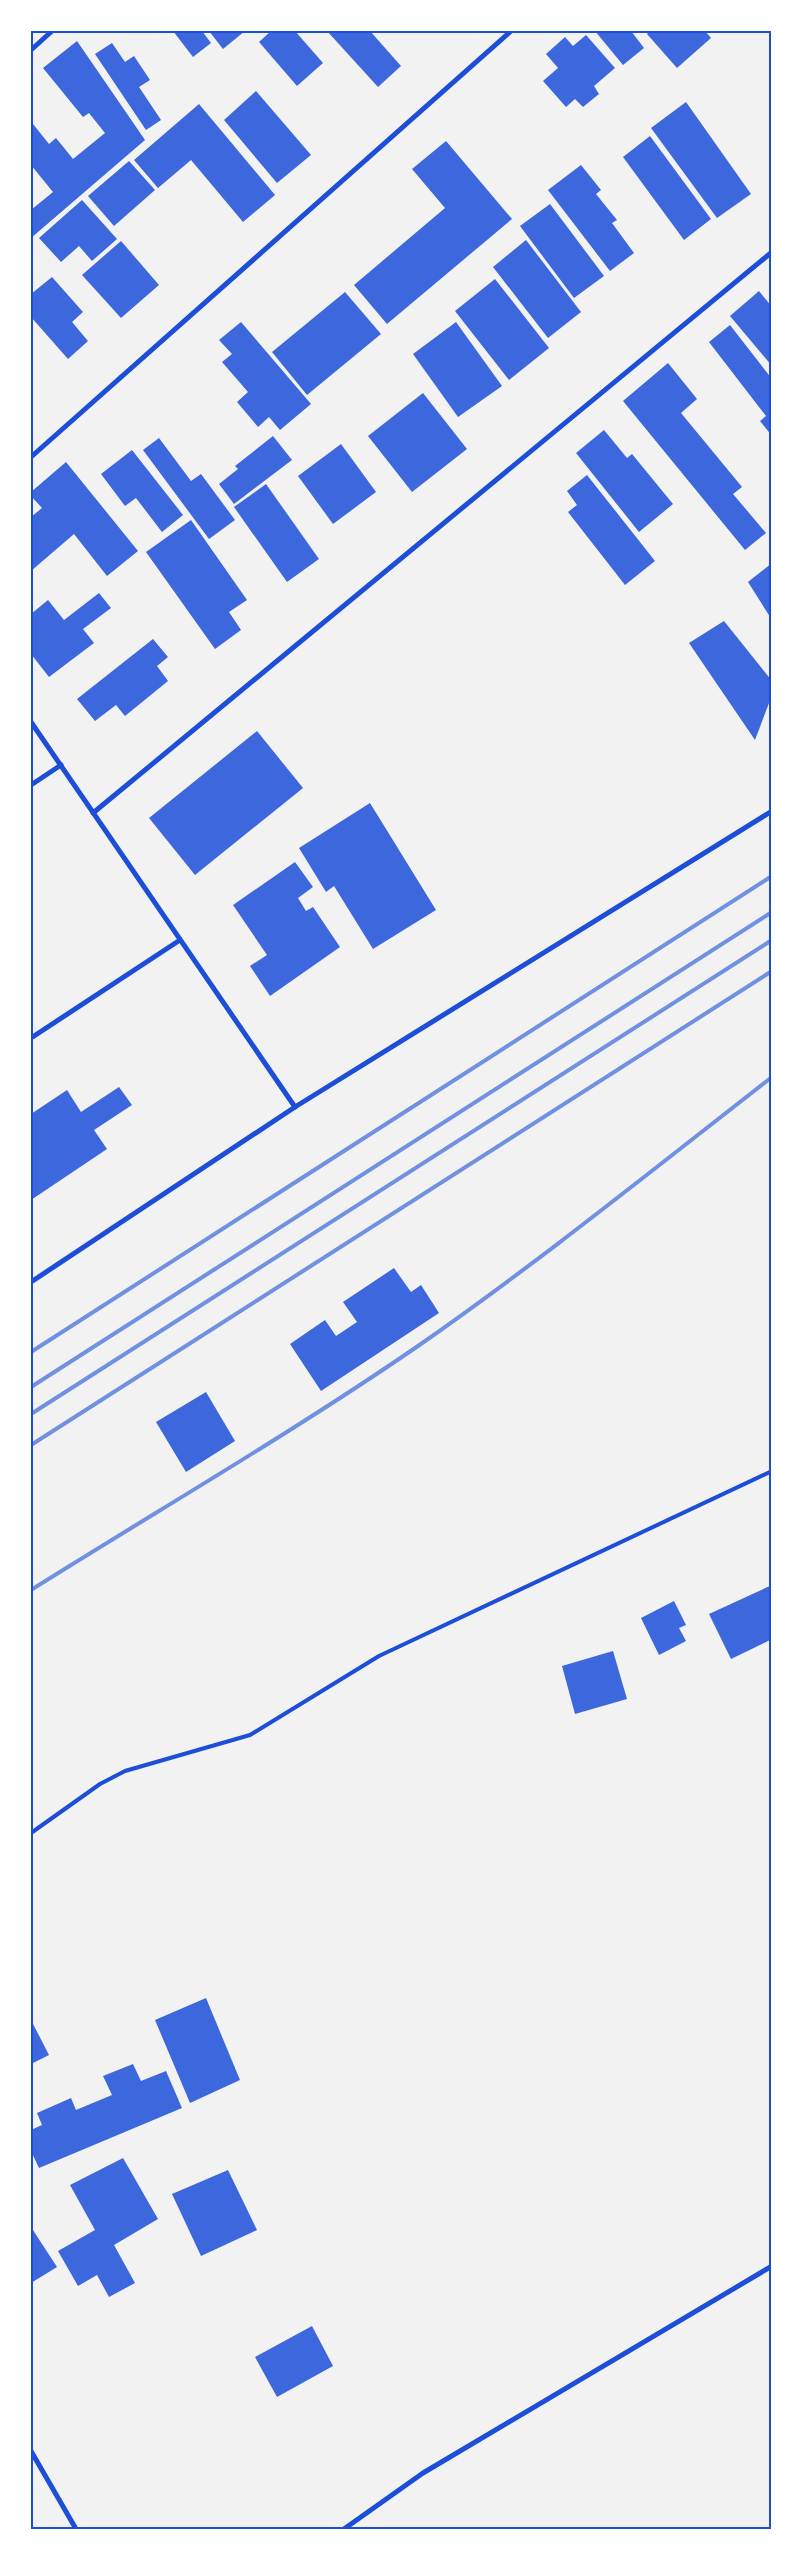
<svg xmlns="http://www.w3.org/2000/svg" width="803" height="2560" viewBox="0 0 803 2560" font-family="'PT Sans',sans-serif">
<rect width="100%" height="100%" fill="#f2f2f2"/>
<g fill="#3d67dc">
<polygon points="173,31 202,31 211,43 193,57"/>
<polygon points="209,31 245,31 223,49"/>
<polygon points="271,31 295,31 323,63 297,86 259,42"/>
<polygon points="327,31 370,31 401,66 378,87"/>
<polygon points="595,31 631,31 644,48 623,65"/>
<polygon points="650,31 705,31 711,38 677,68 647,34"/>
<polygon points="586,35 615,68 594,86 599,94 583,107 575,99 566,107 543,81 558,68 546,54 565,37 573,46"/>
<polygon points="77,41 145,140 31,238 31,210 53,192 31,165 31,125 33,124 49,144 56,138 73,159 105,133 89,113 83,117 43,68"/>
<polygon points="112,43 125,62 134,56 150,80 139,87 161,120 146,130 95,54"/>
<polygon points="256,91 311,155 277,183 224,120"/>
<polygon points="686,102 751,194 717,218 651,128"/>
<polygon points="199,104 275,195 243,222 191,160 158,188 134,160"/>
<polygon points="650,136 711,219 684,240 623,157"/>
<polygon points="446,141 512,219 387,324 354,285 445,208 412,169"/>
<polygon points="129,161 155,190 114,226 88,196"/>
<polygon points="581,165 601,190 596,194 617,220 612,223 634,253 610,271 548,190"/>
<polygon points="82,200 117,239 92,261 79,246 61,262 39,238"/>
<polygon points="550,204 604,276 574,298 520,226"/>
<polygon points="526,240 581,312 548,338 493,267"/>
<polygon points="121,241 159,285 121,318 82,275"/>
<polygon points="52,277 83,312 72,322 88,341 68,359 31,317 31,294"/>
<polygon points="495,279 549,348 509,380 455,311"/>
<polygon points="759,291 772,307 772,366 730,316"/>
<polygon points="345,292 381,334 307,395 272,352"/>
<polygon points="241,322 311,404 280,430 269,417 258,427 237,402 248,392 222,362 232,354 219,340"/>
<polygon points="456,322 502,386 458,417 413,354"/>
<polygon points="730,325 772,379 772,436 760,421 766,416 709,342"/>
<polygon points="668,363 697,399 681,413 742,487 733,494 766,533 745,550 623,401"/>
<polygon points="423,393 467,449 412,492 368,436"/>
<polygon points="604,430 627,458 632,454 673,504 639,532 576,453"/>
<polygon points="273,436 292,460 234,504 219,484 238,469 235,466"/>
<polygon points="159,438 191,481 201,474 235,520 209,539 143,450"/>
<polygon points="341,444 376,492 333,524 298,476"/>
<polygon points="132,450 183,515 162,532 136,498 125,506 101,474"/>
<polygon points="66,462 138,551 107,576 74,534 31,571 31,517 42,508 31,496 31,492"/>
<polygon points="587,475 655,561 625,585 568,512 577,505 567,491"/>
<polygon points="266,484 319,559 287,582 234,507"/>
<polygon points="191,520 247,600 229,612 241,630 215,649 146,552"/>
<polygon points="772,563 772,620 748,582"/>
<polygon points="99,593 111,608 83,629 94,643 49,677 31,654 31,614 48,600 64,620"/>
<polygon points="724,621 772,681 772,695 755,740 689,643"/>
<polygon points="153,639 168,657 157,666 168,681 125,716 116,705 95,721 77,699"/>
<polygon points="257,731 303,788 195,875 149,818"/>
<polygon points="370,803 436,910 373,949 334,886 326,892 299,848"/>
<polygon points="295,862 313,887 298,898 306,911 313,907 340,947 270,996 250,966 267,955 233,905"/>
<polygon points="119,1087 132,1105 94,1130 107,1149 31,1200 31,1114 67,1090 81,1112"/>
<polygon points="394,1268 411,1292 421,1285 439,1313 321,1391 290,1344 325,1320 336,1336 357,1322 343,1302"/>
<polygon points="206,1392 235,1441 186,1472 156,1422"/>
<polygon points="772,1585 772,1639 731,1659 709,1614"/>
<polygon points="674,1601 686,1625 679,1628 686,1641 659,1655 641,1618"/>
<polygon points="613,1651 627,1699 575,1714 562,1666"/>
<polygon points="206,1998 240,2080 190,2103 155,2020"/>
<polygon points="31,2020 49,2055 31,2064"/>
<polygon points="133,2064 141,2081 166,2071 182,2108 39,2168 31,2151 31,2130 42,2125 37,2113 71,2098 76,2110 112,2095 103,2076"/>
<polygon points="123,2158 158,2219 114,2245 135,2283 109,2297 97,2275 78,2286 58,2251 95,2230 70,2185"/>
<polygon points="228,2170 257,2230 201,2256 172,2194"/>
<polygon points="31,2227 57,2267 31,2283"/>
<polygon points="312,2326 333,2366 277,2397 255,2357"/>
</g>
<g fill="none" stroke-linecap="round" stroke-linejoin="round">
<polyline stroke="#1d4ed8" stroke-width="4" points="31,1833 100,1784 125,1771 250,1735 379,1656 772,1471"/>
<g stroke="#1d4ed8" stroke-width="5">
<polyline points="31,50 52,31"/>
<polyline points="31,457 511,31"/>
<polyline points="31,722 295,1107"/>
<polyline points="31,785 61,765"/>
<polyline points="93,813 772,252"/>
<polyline points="31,1038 180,940"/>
<polyline points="31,1282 295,1107 772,811"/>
<polyline points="31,2451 76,2529"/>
<polyline points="344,2529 423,2473 772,2266"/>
</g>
<g stroke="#7290e2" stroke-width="4">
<polyline points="31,1352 772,876"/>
<polyline points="31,1387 772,912"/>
<polyline points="31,1414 772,940"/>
<polyline points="31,1445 772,971"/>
<path d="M31 1590C160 1509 293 1432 418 1346 540 1261 655 1168 772 1077"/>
</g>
</g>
<rect width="803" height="2560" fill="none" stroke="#ffffff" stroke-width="65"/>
<rect x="32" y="32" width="738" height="2496" fill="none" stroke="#1d4ed8" stroke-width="2"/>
</svg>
